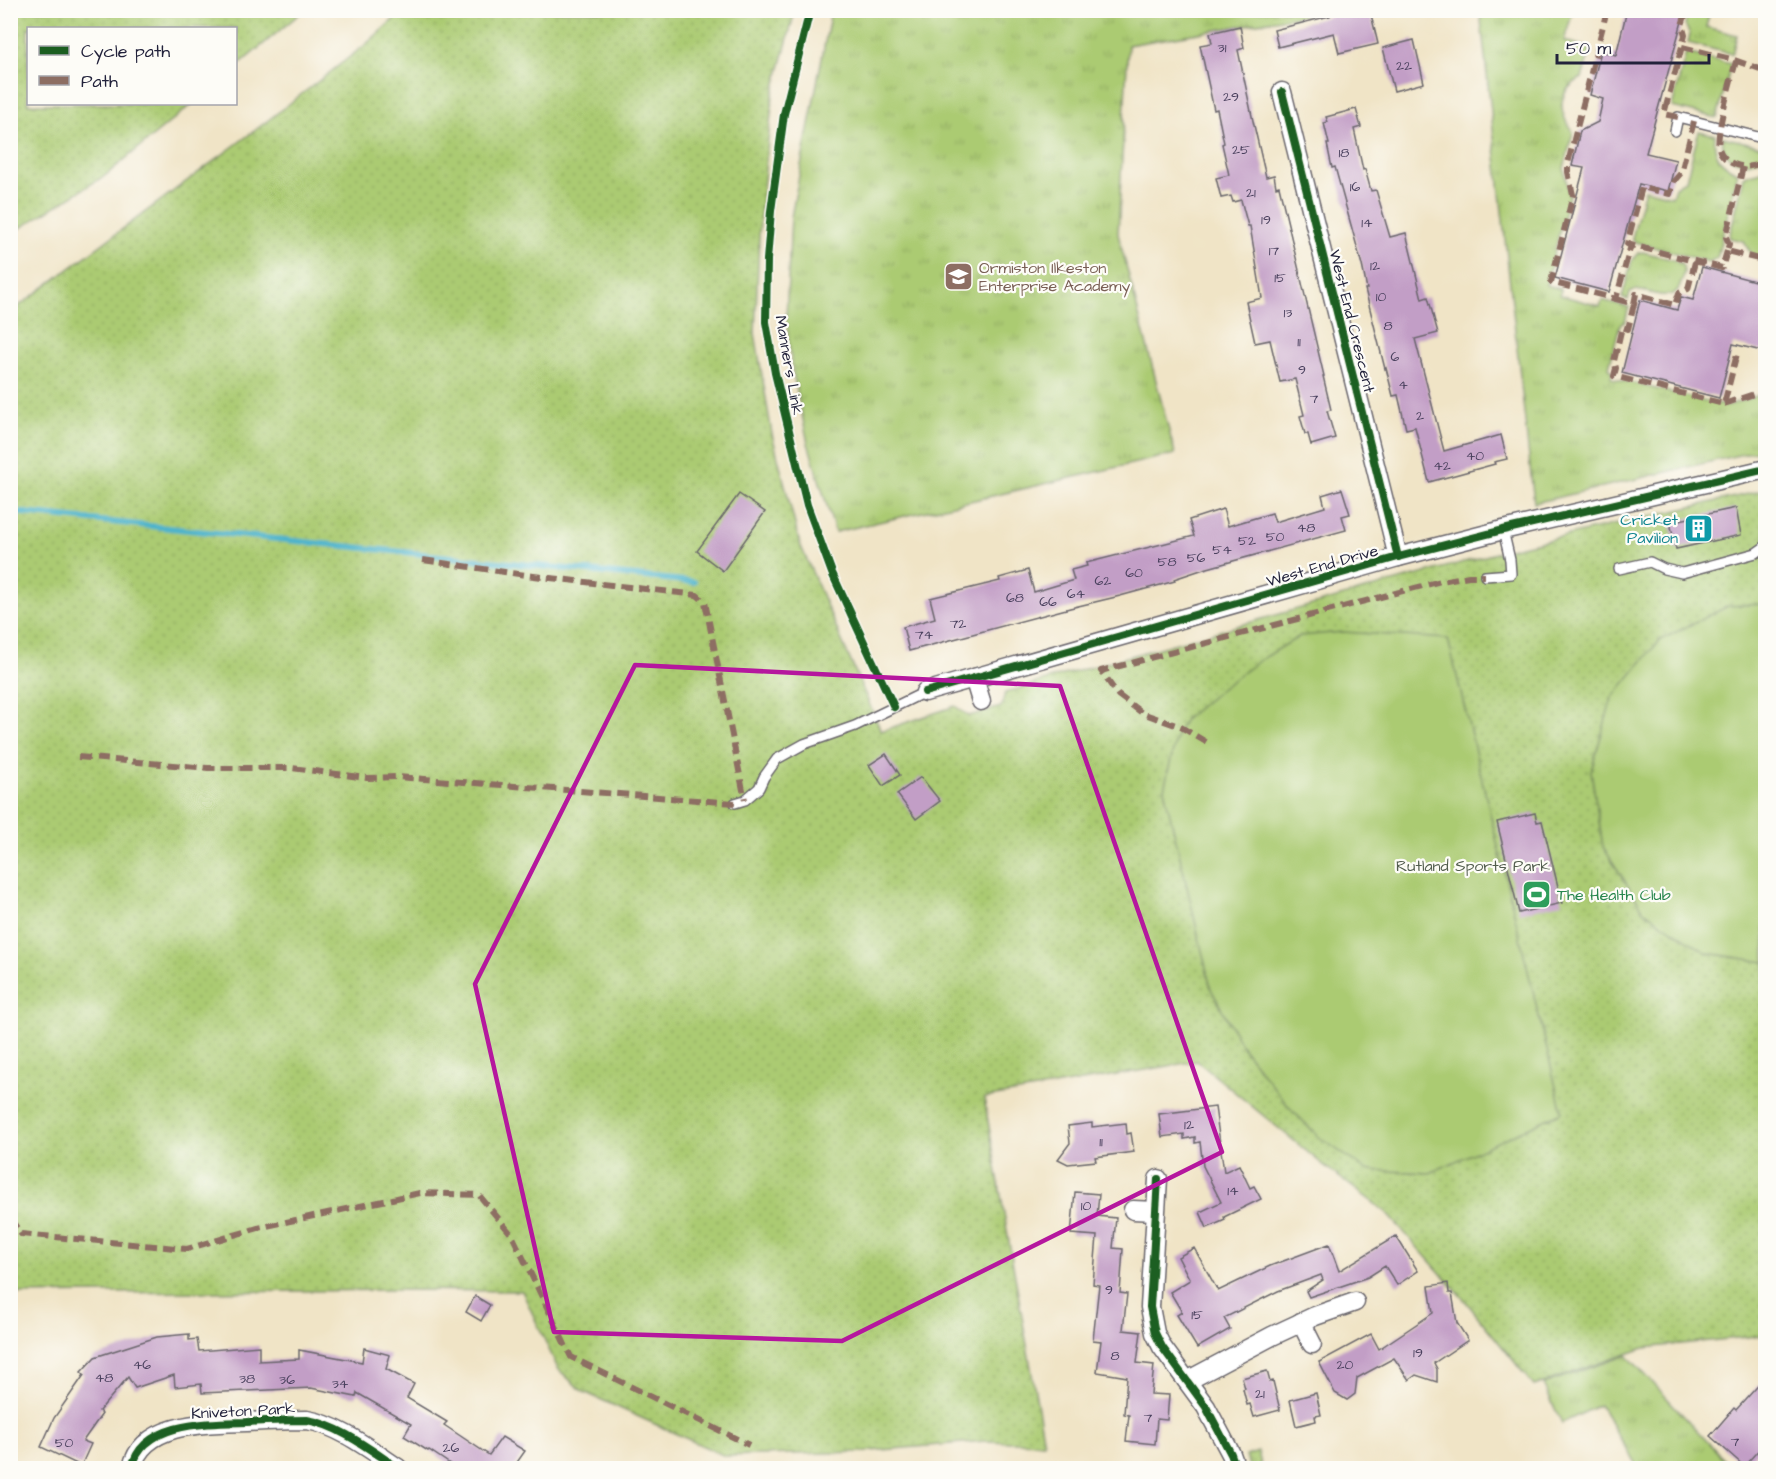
<svg xmlns="http://www.w3.org/2000/svg" width="1776" height="1479" viewBox="0 0 1776 1479" font-family="'Architects Daughter',sans-serif">
<defs>
<pattern id="grass-tufts" width="24" height="20" patternUnits="userSpaceOnUse" patternTransform="scale(1.5)"><rect width="24" height="20" fill="#abcb72"/><path d="M3 7l-1-3M5 7V3M7 7l1-3M15 17l-1-3M17 17v-4M19 17l1-3" fill="none" stroke="#93ae64"/></pattern>
<pattern id="park-dots" width="8" height="8" patternUnits="userSpaceOnUse" patternTransform="scale(1.5)"><rect width="8" height="8" fill="#abcb72"/><path d="M2 2h.1M6 6h.1" fill="none" stroke="#93ae64" stroke-width="1.8" stroke-linecap="round"/></pattern>
</defs>
<rect width="100%" height="100%" fill="#fdfcf7"/>
<filter id="ink" filterUnits="userSpaceOnUse"><feTurbulence type="fractalNoise" baseFrequency=".0167" numOctaves="2"/><feDisplacementMap in="SourceGraphic" scale="12" xChannelSelector="R" yChannelSelector="G"/><feConvolveMatrix kernelMatrix="1 2 1 2 8 2 1 2 1" color-interpolation-filters="sRGB"/></filter>
<filter id="wash" filterUnits="userSpaceOnUse"><feTurbulence type="fractalNoise" baseFrequency=".008" numOctaves="4" result="noise"/><feDisplacementMap in="SourceGraphic" scale="24" xChannelSelector="R" yChannelSelector="G"/><feGaussianBlur stdDeviation="1.35" result="paint"/><feColorMatrix in="noise" values="0 0 0 0 0 0 0 0 0 0 0 0 0 0 0 0 0 1.4 0 .05"/><feComposite in="paint" operator="in"/></filter>
<g filter="url(#wash)">
<rect width="100%" height="100%" fill="#f0e4c6"/>
<g fill="url(#grass-tufts)" stroke="#667656" stroke-width="1.5">
<polygon points="831,11 1328,11 1128,45 1118,234 1175,454 835,532 808,443 792,369 786,318 791,217"/>
<path d="M1480 11H1573L1564 41 1591 48 1582 78C1557 91 1557 111 1573 132L1564 168 1569 195 1546 285 1561 289 1560 295 1600 306 1602 300 1629 307 1625 322 1620 324 1609 367 1612 371 1611 378 1726 406 1765 393V449L1534 503Z"/>
<polygon points="1689,11 1710,11 1706,27 1737,35 1732,54 1688,43 1690,34 1685,25"/>
<polygon points="1686,53 1731,64 1717,118 1672,107"/>
<path d="M1699 131 1715 135C1713 154 1719 165 1738 172L1717 258 1709 262 1635 242 1632 238 1645 189 1672 196 1675 187 1686 180Z"/>
<path d="M1723 137 1765 147V155C1749 170 1719 163 1723 137Z"/>
<polygon points="1765,170 1766,170 1765,259 1752,255 1743,241 1729,238 1744,177 1749,174"/>
<path d="M1643 252 1674 260 1682 264C1685 271 1684 276 1681 283 1675 306 1650 290 1634 290L1630 292 1628 300 1622 298 1632 260 1638 253Z"/>
<polygon points="1627,1355 1732,1468 1638,1468 1600,1405 1562,1423 1543,1384"/>
<polygon points="1258,1452 1262,1468 1249,1468 1246,1456"/>
</g>
<g fill="url(#park-dots)" stroke="#667656" stroke-width="1.5">
<polygon points="11,10 303,10 303,11 236,67 236,28 28,28 28,104 192,104 106,175 11,234"/>
<polygon points="403,11 795,11 773,95 760,217 755,333 772,434 800,544 881,731 955,706 969,716 1001,707 1005,693 1056,677 1517,547 1765,490 1765,1335 1644,1348 1534,1386 1467,1303 1387,1213 1322,1164 1197,1061 984,1098 1044,1443 985,1441 859,1452 725,1456 582,1391 558,1369 522,1291 397,1290 11,1294 11,312 258,128 365,45"/>
</g>
<g fill="#abcb72" stroke="#667656" stroke-width="1.5">
<polygon points="1765,604 1766,604 1765,962 1707,953 1644,911 1603,847 1591,771 1612,698 1660,640 1728,606"/>
<polygon points="1343,632 1448,639 1562,1112 1430,1173 1366,1170 1319,1137 1289,1107 1243,1048 1211,989 1164,789 1177,734 1185,719 1222,688 1257,662 1300,636"/>
</g>
<g fill="none" stroke-linecap="round" stroke-linejoin="round">
<polyline stroke="#4db4cc" stroke-width="6" points="14,512 694,582"/>
</g>
<g id="blocks">
<g fill="#c29ec6">
<polygon points="1346,10 1370,10 1378,44 1339,53 1334,33 1278,47 1274,30 1330,16 1330,15"/>
<polygon points="1627,10 1669,10 1684,14 1646,153 1676,160 1668,191 1639,184 1609,292 1555,278 1584,168 1572,166 1580,131 1598,122 1603,99 1590,95 1601,51 1616,55"/>
<polygon points="1240,26 1244,48 1238,50 1253,121 1266,177 1274,175 1276,187 1279,186 1324,376 1323,376 1331,410 1327,411 1335,438 1311,445 1308,434 1305,434 1300,416 1304,415 1295,379 1280,382 1270,340 1255,343 1246,302 1262,298 1250,226 1248,226 1241,200 1233,202 1231,196 1221,198 1216,178 1229,175 1222,144 1224,143 1217,109 1214,110 1200,45 1212,43 1210,33"/>
<polygon points="1414,40 1424,83 1394,91 1383,48"/>
<polygon points="1356,109 1361,127 1354,129 1363,170 1365,169 1371,191 1376,190 1390,237 1406,233 1422,299 1428,297 1438,333 1415,339 1444,451 1501,435 1507,459 1494,462 1495,464 1429,482 1415,427 1406,429 1398,395 1393,396 1386,368 1385,369 1365,289 1367,289 1362,265 1335,167 1332,168 1327,144 1329,144 1324,123 1328,122 1326,117"/>
<polygon points="1702,267 1766,284 1766,352 1733,344 1719,398 1622,373 1640,300 1677,310 1681,297 1693,300"/>
<polygon points="1342,489 1350,514 1342,516 1346,530 1204,569 1174,579 1175,581 1120,596 1070,608 909,651 903,627 935,618 930,598 1000,581 999,578 1028,570 1034,592 1074,580 1071,570 1087,566 1086,563 1194,536 1189,520 1223,509 1228,526 1272,513 1275,522 1325,507 1322,495"/>
<polygon points="739,494 765,512 723,571 697,551"/>
<polygon points="1736,508 1741,535 1676,549 1670,522"/>
<polygon points="886,754 900,775 883,786 869,765"/>
<polygon points="921,777 940,801 916,819 897,794"/>
<polygon points="1535,813 1537,822 1542,821 1562,903 1519,913 1497,822"/>
<polygon points="1215,1107 1224,1172 1239,1165 1250,1188 1254,1186 1261,1199 1224,1217 1225,1220 1207,1228 1200,1212 1221,1202 1203,1166 1200,1142 1195,1143 1195,1137 1184,1139 1184,1134 1162,1137 1159,1114"/>
<polygon points="1092,1123 1092,1127 1126,1123 1127,1134 1131,1133 1134,1152 1095,1157 1096,1161 1068,1164 1058,1159 1070,1143 1068,1126"/>
<polygon points="1075,1192 1099,1194 1097,1216 1116,1218 1113,1248 1123,1249 1120,1293 1127,1294 1123,1330 1141,1332 1137,1363 1154,1365 1151,1394 1169,1395 1167,1420 1157,1419 1155,1444 1126,1441 1129,1415 1124,1414 1127,1377 1097,1372 1101,1341 1093,1340 1099,1285 1093,1284 1097,1236 1071,1234"/>
<polygon points="1396,1236 1418,1271 1397,1285 1385,1266 1368,1277 1309,1297 1306,1291 1323,1280 1321,1275 1278,1291 1224,1318 1230,1329 1197,1348 1177,1315 1182,1312 1170,1292 1190,1280 1178,1257 1194,1248 1218,1291 1270,1266 1329,1244 1339,1271"/>
<polygon points="1448,1283 1449,1293 1452,1293 1457,1323 1468,1340 1434,1363 1437,1369 1437,1382 1416,1375 1409,1380 1394,1358 1357,1378 1355,1394 1347,1400 1335,1393 1319,1362 1371,1334 1379,1349 1433,1313 1429,1286"/>
<polygon points="475,1296 490,1305 481,1321 466,1312"/>
<polygon points="189,1334 189,1340 197,1339 199,1351 259,1346 259,1361 299,1359 299,1350 362,1362 364,1348 390,1355 386,1369 414,1384 407,1398 447,1422 444,1425 489,1455 502,1437 525,1451 513,1468 456,1468 429,1450 428,1451 404,1436 411,1424 357,1393 356,1397 311,1388 202,1393 201,1384 175,1387 174,1375 135,1388 128,1377 99,1411 102,1414 83,1441 91,1444 81,1466 41,1447 54,1418 84,1375 81,1372 95,1357 157,1337"/>
<polygon points="1267,1371 1270,1382 1273,1381 1280,1410 1254,1417 1250,1404 1247,1405 1243,1389 1245,1388 1242,1378"/>
<polygon points="1766,1377 1766,1442 1744,1466 1710,1436 1734,1408 1736,1410"/>
<polygon points="1316,1393 1321,1415 1315,1416 1316,1421 1296,1426 1290,1400"/>
</g>
</g>
</g>
<g filter="url(#ink)">
<use href="#blocks" fill-opacity="0" stroke="#6a666c" stroke-width="1.5"/>
<g fill="none" stroke-linecap="round" stroke-linejoin="round">
<defs>
<g id="lane">
<polyline points="1675,131 1678,117 1766,139"/>
<polyline points="1619,569 1650,562 1664,569 1682,573 1756,553 1766,546"/>
<polyline points="1485,576 1511,574 1510,560 1503,530"/>
<polyline points="735,803 745,800 759,788 764,777 777,759 804,744 855,726 925,692"/>
</g>
<g id="street">
<polyline points="1282,92 1398,557"/>
<polyline points="974,678 981,701"/>
<polyline points="925,692 1398,557 1503,530 1766,469"/>
<polyline points="1158,1179 1150,1307 1155,1333 1162,1347 1206,1407 1231,1454 1236,1468"/>
<polyline points="1133,1210 1155,1211"/>
<polyline points="1301,1322 1312,1344"/>
<polyline points="1187,1381 1272,1336 1315,1316 1355,1302"/>
<path d="M132 1468C142 1421 210 1423 247 1422 267 1421 287 1420 307 1420 339 1425 372 1451 398 1468"/>
</g>
</defs>
<use href="#lane" stroke="#6a666c" stroke-width="12"/>
<use href="#street" stroke="#6a666c" stroke-width="21"/>
<use href="#lane" stroke="#fff" stroke-width="9"/>
<use href="#street" stroke="#fff" stroke-width="18"/>
<g stroke="#8d6e63" stroke-width="6" stroke-dasharray="12 6" stroke-linecap="butt">
<polyline points="1607,10 1568,163 1568,172 1573,195 1551,282 1616,299 1631,245"/>
<polyline points="1682,47 1731,59 1766,71"/>
<path d="M1736 61C1732 77 1715 135 1719 148 1720 155 1728 162 1734 164 1745 169 1756 166 1766 160"/>
<polyline points="1678,117 1664,114 1685,35 1682,25 1687,10"/>
<polyline points="1694,121 1681,173 1674,181 1670,194 1642,187 1627,244 1722,268 1727,251"/>
<polyline points="1743,167 1726,237 1729,244 1727,251 1766,261"/>
<polyline points="1616,299 1634,304 1636,294 1675,305 1679,293 1688,289 1695,262"/>
<polyline points="1634,304 1628,329 1622,327 1614,361 1616,368 1614,376 1724,404 1738,350"/>
<polyline points="1724,404 1766,390"/>
<polyline points="423,560 525,575 697,595 705,602 745,800"/>
<polyline points="1206,742 1181,727 1142,713 1118,695 1101,671 1441,581 1469,576 1485,576"/>
<polyline points="78,757 208,768 292,768 367,778 398,777 735,803"/>
<polyline points="10,1218 21,1234 187,1249 258,1228 420,1193 479,1195 512,1235 571,1357 749,1445"/>
</g>
<defs>
<g id="cycleway">
<polyline points="810,10 784,114 771,211 767,260 766,322 775,373 807,505 832,573 894,707"/>
<polyline points="1282,92 1398,557"/>
<polyline points="925,692 1398,557 1503,530 1766,469"/>
<polyline points="1158,1179 1150,1307 1155,1333 1162,1347 1206,1407 1231,1454 1236,1468"/>
<path d="M132 1468C142 1421 210 1423 247 1422 267 1421 287 1420 307 1420 339 1425 372 1451 398 1468"/>
</g>
</defs>
<use href="#cycleway" stroke="#fdfcf7" stroke-width="11"/>
<use href="#cycleway" stroke="#1b5e20" stroke-width="8"/>
</g>
</g>
<path fill="none" stroke="#b5179e" stroke-width="4.5" stroke-linejoin="round" d="M635 665 1060 686 1222 1152 842 1341 554 1332 475 984Z"/>
<defs>
<symbol id="school-square" viewBox="-11 -11 22 22"><rect x="-9" y="-9" width="18" height="18" rx="4" fill="#8d6e63" stroke="#fdfcf7"/><path d="M0-5L7-2L0 1L-7-2ZM-4 1L0 2.5L4 1V4Q0 6-4 4Z" fill="#fff"/></symbol>
<symbol id="building-square" viewBox="-11 -11 22 22"><rect x="-9" y="-9" width="18" height="18" rx="4" fill="#0f9aa8" stroke="#fdfcf7"/><path d="M-4-6H4V6H1V3H-1V6H-4ZM-2.5-4.3h1.7v1.8h-1.7ZM.8-4.3h1.7v1.8H.8ZM-2.5-1h1.7V.8h-1.7ZM.8-1h1.7V.8H.8Z" fill="#fff"/></symbol>
<symbol id="stadium-square" viewBox="-11 -11 22 22"><rect x="-9" y="-9" width="18" height="18" rx="4" fill="#2e9e5b" stroke="#fdfcf7"/><path d="M0-5a6.5 5 0 1 0 0 10a6.5 5 0 1 0 0-10ZM-3.5-1.8h7v3.6h-7Z" fill="#fff"/></symbol>
</defs>
<g fill-rule="evenodd">
<use href="#school-square" x="942" y="260" width="33" height="33"/>
<use href="#building-square" x="1682" y="512" width="33" height="33"/>
<use href="#stadium-square" x="1520" y="878" width="33" height="33"/>
</g>
<g text-anchor="middle" stroke-width="4.5" stroke-linejoin="round" paint-order="stroke">
<g font-size="14" fill="#4a415e">
<text x="1222" y="52">31</text>
<text x="1404" y="70">22</text>
<text x="1231" y="101">29</text>
<text x="1241" y="154">25</text>
<text x="1344" y="157">18</text>
<text x="1355" y="191">16</text>
<text x="1251" y="197">21</text>
<text x="1266" y="224">19</text>
<text x="1367" y="227">14</text>
<text x="1274" y="255">17</text>
<text x="1375" y="270">12</text>
<text x="1280" y="282">15</text>
<text x="1381" y="301">10</text>
<text x="1288" y="317">13</text>
<text x="1388" y="330">8</text>
<text x="1299" y="346">11</text>
<text x="1395" y="361">6</text>
<text x="1302" y="374">9</text>
<text x="1403" y="389">4</text>
<text x="1314" y="403">7</text>
<text x="1420" y="420">2</text>
<text x="1475" y="460">40</text>
<text x="1442" y="470">42</text>
<text x="1306" y="532">48</text>
<text x="1275" y="541">50</text>
<text x="1247" y="545">52</text>
<text x="1222" y="554">54</text>
<text x="1196" y="562">56</text>
<text x="1167" y="566">58</text>
<text x="1134" y="577">60</text>
<text x="1103" y="585">62</text>
<text x="1076" y="598">64</text>
<text x="1015" y="602">68</text>
<text x="1048" y="606">66</text>
<text x="958" y="628">72</text>
<text x="924" y="639">74</text>
<text x="1189" y="1129">12</text>
<text x="1101" y="1146">11</text>
<text x="1233" y="1195">14</text>
<text x="1086" y="1210">10</text>
<text x="1109" y="1294">9</text>
<text x="1197" y="1319">15</text>
<text x="1418" y="1357">19</text>
<text x="1115" y="1360">8</text>
<text x="142" y="1369">46</text>
<text x="1345" y="1369">20</text>
<text x="104" y="1382">48</text>
<text x="247" y="1383">38</text>
<text x="287" y="1384">36</text>
<text x="340" y="1388">34</text>
<text x="1260" y="1398">21</text>
<text x="1148" y="1422">7</text>
<text x="1735" y="1446">7</text>
<text x="64" y="1447">50</text>
<text x="451" y="1452">26</text>
</g>
<g font-size="16" fill="#785e54" stroke="#fdfcf7" text-anchor="start">
<text x="979" y="273">Ormiston Ilkeston<tspan x="979" dy="18">Enterprise Academy</tspan></text>
</g>
<g font-size="16" fill="#22223b" stroke="#fdfcf7">
<text transform="translate(1353 321) rotate(76)" y="6">West End Crescent</text>
<text transform="translate(790 365) rotate(80)" y="6">Manners Link</text>
<text transform="translate(1322 565) rotate(-16)" y="6">West End Drive</text>
<text transform="translate(243 1410) rotate(-3)" y="6">Kniveton Park</text>
</g>
<g font-size="16" fill="#0d838f" stroke="#fdfcf7" text-anchor="end">
<text x="1678" y="525">Cricket<tspan x="1678" dy="18">Pavilion</tspan></text>
</g>
<g font-size="16" fill="#525d4e" stroke="#fdfcf7">
<text x="1473" y="871">Rutland Sports Park</text>
</g>
<g font-size="16" fill="#27864d" stroke="#fdfcf7" text-anchor="start">
<text x="1557" y="900">The Health Club</text>
</g>
</g>
<rect width="1776" height="1479" fill="none" stroke="#fdfcf7" stroke-width="36"/>
<rect x="27" y="27" width="210" height="78" fill="#fdfcf7" stroke="#a5a5ac" stroke-width="1.5"/>
<rect x="39" y="46" width="30" height="9" fill="#1b5e20" stroke="#a5a5ac" stroke-width="1.5"/>
<text x="81" y="57" font-size="18" fill="#22223b">Cycle path</text>
<rect x="39" y="76" width="30" height="9" fill="#8d6e63" stroke="#a5a5ac" stroke-width="1.5"/>
<text x="81" y="87" font-size="18" fill="#22223b">Path</text>
<path d="M1557 54v9h152v-9" fill="none" stroke="#22223b" stroke-width="3"/>
<text x="1566" y="54" font-size="18" fill="#22223b" stroke="#fdfcf7" stroke-width="4.5" paint-order="stroke">50 m</text>
</svg>
